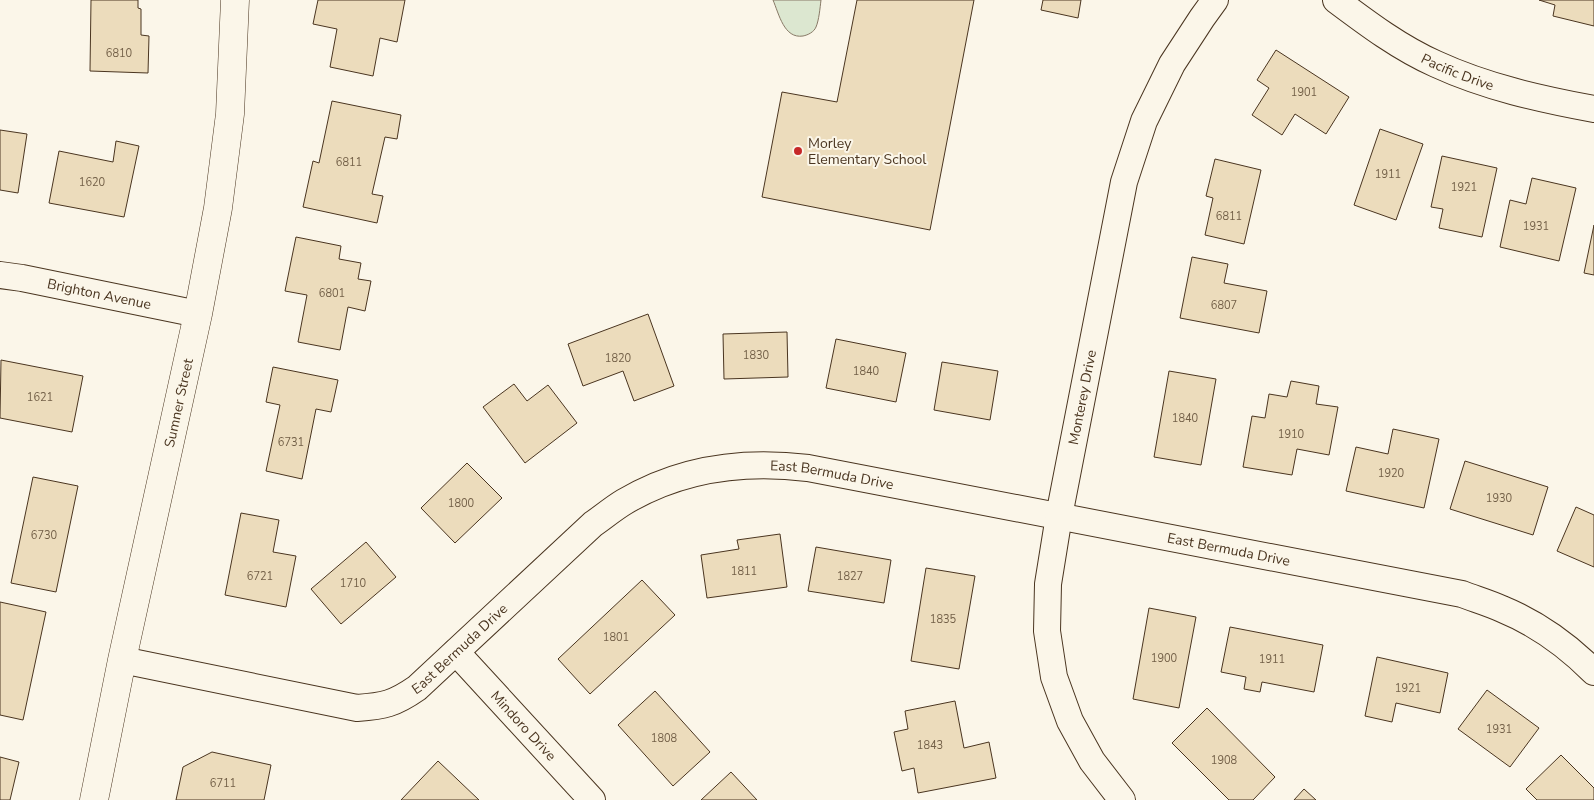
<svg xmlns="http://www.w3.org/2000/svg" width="1594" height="800" viewBox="0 0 1594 800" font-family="'Nunito Sans',sans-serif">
<rect width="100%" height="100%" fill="#fbf6e9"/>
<path fill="#dce7d0" stroke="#887966" d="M773 0H821C820 8 819 20 816 27 814 32 808 35 803 36 784 39 779 14 773 0Z"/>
<g fill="#ecdcbc" stroke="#4a3520">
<polygon points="91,0 138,0 138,8 141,9 141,35 149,36 148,73 90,71"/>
<polygon points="318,0 405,0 397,42 380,38 373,76 330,67 337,29 313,24"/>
<polygon points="857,0 974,0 930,230 762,197 782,92 837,102"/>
<polygon points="1043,0 1081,0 1078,18 1041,10"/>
<polygon points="1539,0 1594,0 1594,26 1553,16 1555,5"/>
<polygon points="1276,50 1349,97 1326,134 1295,114 1282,135 1252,115 1269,88 1257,80"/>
<polygon points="332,101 401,115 397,139 385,137 372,194 383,196 377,223 303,207 313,161 319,163"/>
<polygon points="1380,129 1423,144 1396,220 1354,205"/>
<polygon points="0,130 27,134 18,193 0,190"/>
<polygon points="116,141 139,146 124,217 49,203 59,151 113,162"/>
<polygon points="1442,156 1497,168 1482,237 1439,228 1443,209 1431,207"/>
<polygon points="1215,159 1261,170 1244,244 1205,235 1213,198 1206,196"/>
<polygon points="1532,178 1576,188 1559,261 1500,247 1510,200 1526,204"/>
<polygon points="1594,225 1594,275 1584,273"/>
<polygon points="296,237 341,246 339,259 361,263 358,279 371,281 365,311 348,307 340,350 298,342 307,295 285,291"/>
<polygon points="1192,257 1228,264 1224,283 1267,291 1259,333 1180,318"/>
<polygon points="648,314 674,386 634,401 623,371 583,386 568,344"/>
<polygon points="787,332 788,377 724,379 723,334"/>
<polygon points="836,339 906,353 896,402 826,388"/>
<polygon points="1,360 83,376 72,432 0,418"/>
<polygon points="942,362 998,371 990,420 934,410"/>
<polygon points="273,367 338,380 331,412 316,409 302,479 266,471 280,405 266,402"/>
<polygon points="1169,371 1216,379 1201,465 1154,457"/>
<polygon points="1291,381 1319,386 1316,404 1338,407 1329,455 1297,449 1292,475 1243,467 1252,416 1265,418 1269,394 1287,397"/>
<polygon points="514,384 527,401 548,385 577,423 525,463 483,407"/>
<polygon points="1393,429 1439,439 1424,508 1346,491 1356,447 1388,454"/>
<polygon points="1465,461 1548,487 1533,535 1450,509"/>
<polygon points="467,463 502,498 455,543 421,508"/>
<polygon points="33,477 78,486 56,592 11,583"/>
<polygon points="1576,507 1594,515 1594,567 1557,551"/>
<polygon points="241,513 279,520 273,552 296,556 286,607 225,595"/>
<polygon points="780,534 787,587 707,598 701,555 739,549 737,540"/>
<polygon points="366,542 396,577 341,624 311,589"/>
<polygon points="816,547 891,560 884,603 808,591"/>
<polygon points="926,568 975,576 959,669 911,661"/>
<polygon points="642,580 675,615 590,694 558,659"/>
<polygon points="0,602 46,612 23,720 0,715"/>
<polygon points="1149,608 1196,617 1179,708 1133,699"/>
<polygon points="1230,627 1323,645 1314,692 1262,682 1260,692 1244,689 1246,677 1221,672"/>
<polygon points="1377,657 1448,673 1440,713 1396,703 1392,722 1365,716"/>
<polygon points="1487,690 1539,728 1510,767 1458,729"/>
<polygon points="655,691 710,752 673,786 618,725"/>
<polygon points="955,701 964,748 989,742 996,778 918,793 914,768 902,771 894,732 908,729 905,711"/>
<polygon points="1207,708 1275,777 1253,800 1229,800 1172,743"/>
<polygon points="212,752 271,765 264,800 176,800 183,767"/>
<polygon points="1561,755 1594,788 1594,800 1537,800 1526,789"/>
<polygon points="0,757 19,762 10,800 0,800"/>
<polygon points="438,761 479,800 401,800"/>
<polygon points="731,772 757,800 701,800"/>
<polygon points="1304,789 1316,800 1294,800"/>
</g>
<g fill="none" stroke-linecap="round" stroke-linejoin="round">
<defs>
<g id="minor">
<path id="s1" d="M1336 0C1368 24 1400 48 1436 64 1486 87 1540 99 1594 109"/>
<path id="s2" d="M0 275 22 278 198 314"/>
<path id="s3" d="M456 652 592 800"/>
<path id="s4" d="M122 660 357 708C384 706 394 704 417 688L593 524C603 517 614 508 624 502 681 468 743 460 808 468L1462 594C1475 599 1489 603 1502 609 1536 623 1568 646 1594 672"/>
<path id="s5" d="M1122 800 1092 761 1070 721 1054 677 1047 631 1048 584 1059 516 1124 182 1144 121 1172 64 1202 18 1215 0"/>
</g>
<g id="tertiary">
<path id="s6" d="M94 800 122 660 198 314 218 208 230 114 235 0"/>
</g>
</defs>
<use href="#minor" stroke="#4a3520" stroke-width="28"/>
<use href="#tertiary" stroke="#4a3520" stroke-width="29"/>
<use href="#minor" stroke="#fbf6e9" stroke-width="26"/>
<use href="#tertiary" stroke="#fbf6e9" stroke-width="28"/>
</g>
<circle fill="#c62828" stroke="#fbf6e9" stroke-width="2" cx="798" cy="151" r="5"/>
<g text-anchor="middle" stroke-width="4" stroke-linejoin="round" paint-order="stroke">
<g font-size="11" fill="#725f47">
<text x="119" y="57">6810</text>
<text x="1304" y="96">1901</text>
<text x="349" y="166">6811</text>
<text x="1388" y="178">1911</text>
<text x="92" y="186">1620</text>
<text x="1464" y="191">1921</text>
<text x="1229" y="220">6811</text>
<text x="1536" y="230">1931</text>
<text x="332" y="297">6801</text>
<text x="1224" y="309">6807</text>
<text x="756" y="359">1830</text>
<text x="618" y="362">1820</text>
<text x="866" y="375">1840</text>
<text x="40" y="401">1621</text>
<text x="1185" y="422">1840</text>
<text x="1291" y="438">1910</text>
<text x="291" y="446">6731</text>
<text x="1391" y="477">1920</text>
<text x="1499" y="502">1930</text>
<text x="461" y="507">1800</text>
<text x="44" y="539">6730</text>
<text x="744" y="575">1811</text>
<text x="260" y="580">6721</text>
<text x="850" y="580">1827</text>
<text x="353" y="587">1710</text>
<text x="943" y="623">1835</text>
<text x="616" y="641">1801</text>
<text x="1164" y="662">1900</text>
<text x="1272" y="663">1911</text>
<text x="1408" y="692">1921</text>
<text x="1499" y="733">1931</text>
<text x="664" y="742">1808</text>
<text x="930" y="749">1843</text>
<text x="1224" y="764">1908</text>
<text x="223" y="787">6711</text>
</g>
<g font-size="14" fill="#4a3520" stroke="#fbf6e9">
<text dy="5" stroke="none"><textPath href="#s1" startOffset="142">Pacific Drive</textPath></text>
<text dy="5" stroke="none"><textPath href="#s2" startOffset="101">Brighton Avenue</textPath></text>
<text dy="5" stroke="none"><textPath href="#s5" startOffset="425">Monterey Drive</textPath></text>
<text dy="5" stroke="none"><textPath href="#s6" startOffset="406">Sumner Street</textPath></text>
<text dy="5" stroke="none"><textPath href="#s4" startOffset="798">East Bermuda Drive</textPath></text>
<text dy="5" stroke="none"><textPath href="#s4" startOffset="1202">East Bermuda Drive</textPath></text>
<text dy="5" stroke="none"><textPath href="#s4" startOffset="362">East Bermuda Drive</textPath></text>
<text dy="5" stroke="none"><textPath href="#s3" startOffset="100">Mindoro Drive</textPath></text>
</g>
<g font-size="14" fill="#4a3520" stroke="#fbf6e9" text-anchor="start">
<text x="808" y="148">Morley<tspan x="808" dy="16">Elementary School</tspan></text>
</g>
</g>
</svg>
